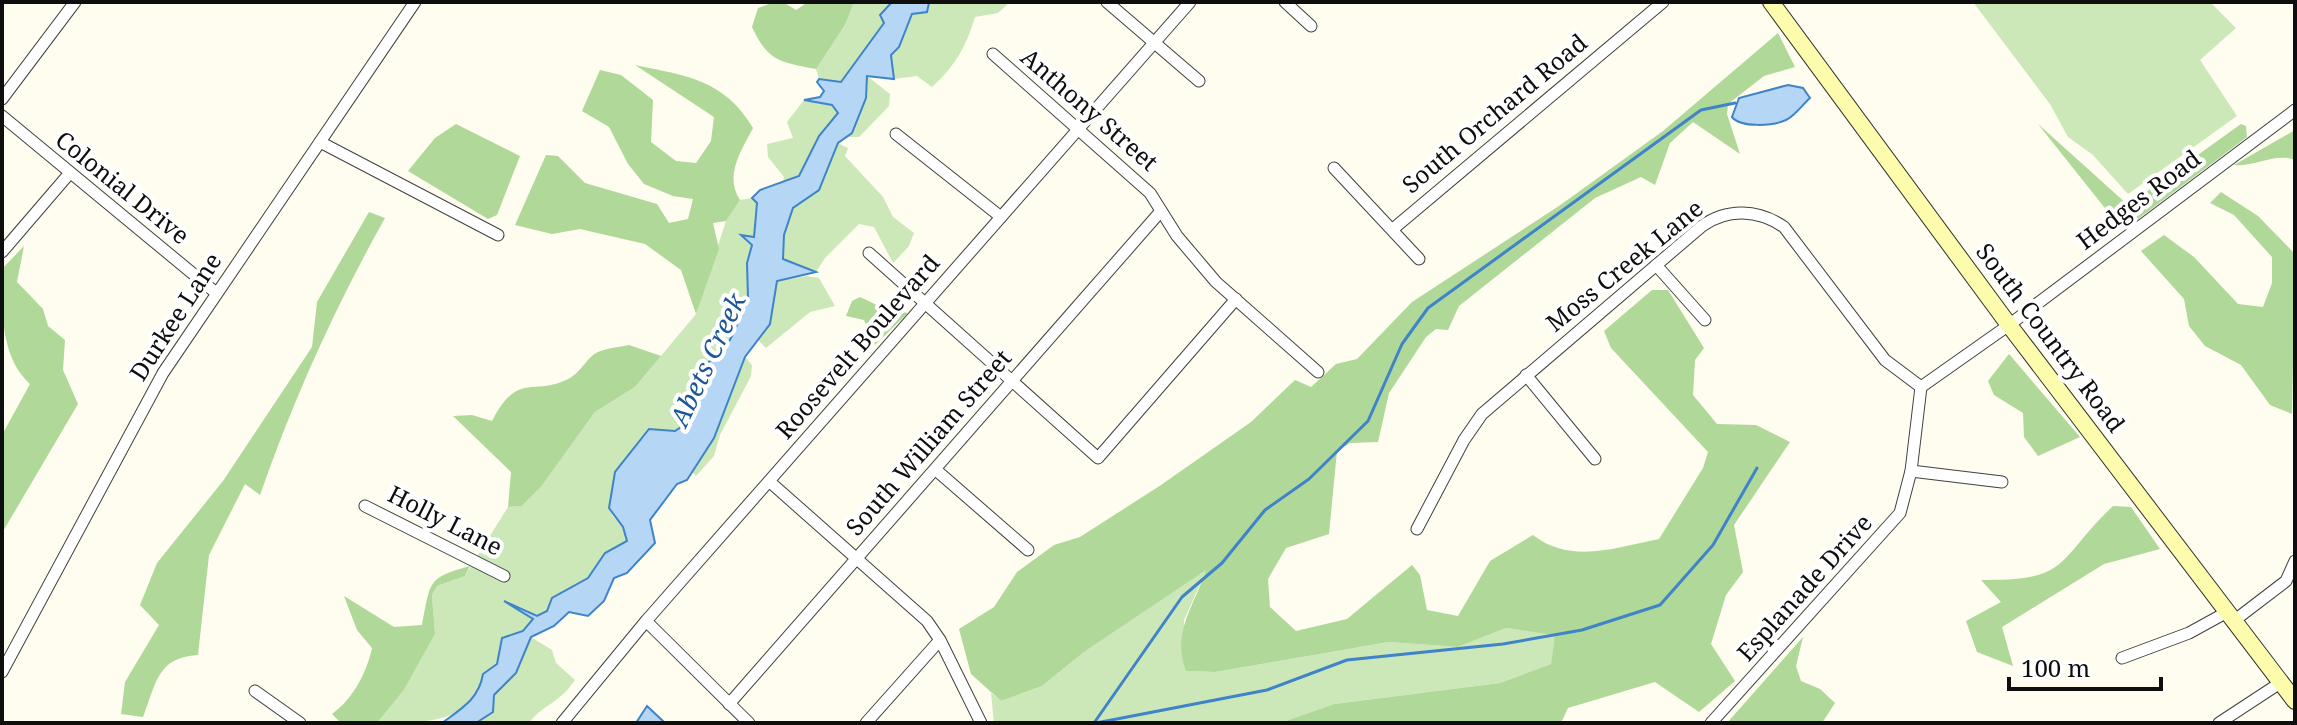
<svg xmlns="http://www.w3.org/2000/svg" width="2297" height="725" viewBox="0 0 2297 725" font-family="'Noto Serif',serif">
<rect width="100%" height="100%" fill="#fefdef"/>
<g fill="#cce8b9">
<polygon points="854,2 892,2 888,4 884,23 841,83 819,79 816,69 845,25"/>
<path d="M928 2H1010L998 13 975 17C966 47 955 66 932 87L917 76 894 79 891 55 900 44 912 14 926 11Z"/>
<polygon points="1973,2 2210,2 2236,28 2200,60 2237,116 2128,194 2093,155 2068,137 2050,104"/>
<polygon points="867,76 890,94 889,106 859,137 846,137 852,133"/>
<polygon points="804,100 832,105 838,113 819,136 799,177 782,185 784,177 768,157 767,144 793,138 787,122"/>
<polygon points="838,143 848,148 845,156 883,197 893,217 914,233 909,246 893,263 874,227 859,224 825,258 816,272 782,259 784,235 793,208 819,190"/>
<path d="M752 198 757 203 754 238 743 236 752 245 747 263 748 298 734 332 723 353 698 369 702 382 684 425 676 431 648 429 615 472 612 515 623 527 627 541 605 553 588 578 552 598 547 611 537 616 513 606 534 619 523 631 502 638 497 664 484 674C474 725 420 723 377 723L404 690 435 634 432 595 437 586 465 576 508 507 522 506 541 487 595 412 635 387 696 314 726 221 740 200Z"/>
<polygon points="807,276 819,278 835,306 810,312 766,348 758,340 770,324 777,281"/>
<polygon points="745,357 752,365 751,376 720,435 714,456 696,476 692,472 714,438"/>
<polygon points="1207,569 1184,620 1186,671 1215,672 1389,642 1458,647 1506,628 1556,634 1551,664 1500,683 1334,704 1280,723 994,723 991,693 1001,701 1042,686 1084,652"/>
<path d="M531 637 552 650 556 663 575 680C560 703 542 705 529 723H476L493 712 494 695 516 674Z"/>
</g>
<g fill="#afd899">
<path d="M775 2H783L796 10 808 2H854L845 25 816 69C781 62 768 62 752 27L758 8Z"/>
<path d="M1778 33 1795 67 1764 76 1728 104 1727 114 1740 154 1693 122 1670 143 1655 185 1641 177 1595 198 1459 306 1448 330 1436 329 1426 337 1389 393 1378 442 1350 443 1337 451 1329 534 1286 548 1268 579 1270 607 1296 631 1347 619 1412 565 1420 575 1427 610 1458 616 1490 561 1533 535C1571 565 1617 547 1659 539L1703 468 1708 452 1611 348 1604 331 1652 290H1668L1704 348 1695 360 1693 395 1717 424 1756 425 1790 442 1734 525 1743 572 1726 595 1711 644 1735 681 1699 712 1655 682 1568 708 1561 723H1280L1334 704 1500 683 1551 664 1555 635 1506 628 1458 647 1389 642 1215 672 1186 671C1171 633 1195 605 1206 570L1084 652 1042 686 1001 701 971 674 959 629 994 607 1017 572 1054 545 1080 537 1161 485 1251 422 1295 380 1311 387 1336 364 1357 359 1412 302 1559 206 1663 131Z"/>
<path d="M635 65C686 76 724 79 753 128 741 151 724 176 740 200L726 221 713 223 719 249 696 314 681 270 645 244 580 229 552 234 515 225 546 155 558 156 585 183 657 204 669 223 688 219 693 199 673 196 644 184 628 164 609 127 582 111 600 70 621 75 653 100 651 142 676 161 696 163 711 141 714 117Z"/>
<polygon points="456,124 520,156 497,215 488,219 408,171 435,138"/>
<polygon points="2038,124 2128,205 2241,124 2246,126 2247,137 2130,225 2120,227"/>
<path d="M2295 130V160C2275 152 2255 167 2234 165Z"/>
<polygon points="2221,192 2258,216 2295,254 2292,414 2270,405 2241,365 2205,346 2189,326 2184,299 2141,251 2164,235 2194,257 2238,304 2263,307 2272,283 2272,257 2234,215 2210,203"/>
<path d="M369 212 385 218C335 307 294 398 260 495L245 484 209 555 198 655C157 657 156 684 143 717L121 714 125 682 159 625 140 605 157 563 223 481 312 347 317 302Z"/>
<path d="M24 246 17 282 43 309 48 326 65 340 63 370 78 404 2 533V435L30 384C0 356 2 312 2 269Z"/>
<polygon points="860,297 883,308 908,313 875,345 864,320 846,316 852,301"/>
<path d="M629 345 661 356 635 387 595 412 541 487 522 506 508 507 511 472 453 416 472 415 492 421C519 369 534 398 570 378 581 372 587 357 598 352 607 348 620 347 629 345Z"/>
<polygon points="2009,354 2080,437 2038,456 2024,437 2023,413 1994,395 1988,381"/>
<path d="M2113 506 2131 507 2160 549 2104 564 2002 627 2013 666 1977 652 1966 621 2001 602 1981 580C2072 581 2055 561 2113 506Z"/>
<path d="M470 566 465 576 437 586 432 595 435 634 404 690 377 723H341L332 714C353 699 367 672 372 648L357 630 344 596 394 627 422 625C431 582 426 578 470 566Z"/>
<polygon points="1803,637 1796,666 1801,681 1820,689 1835,703 1822,723 1727,723"/>
</g>
<g fill="#b5d6f4" stroke="#3f83c9" stroke-width="2">
<path d="M892 2 929 3 927 12 912 14 899 47 891 55 894 79 867 76 866 98 852 133 838 143 819 190 793 208 784 235 783 259 816 272 777 281 770 324 745 357 714 438 687 480 677 484 650 520 655 543 627 573 614 578 604 601 588 616 569 612 554 626 531 637 516 673 494 695 493 712 476 723H442C461 709 479 699 483 674L497 664 502 638 523 631 533 619 504 601 537 616 547 611 552 598 588 578 605 553 627 541 623 527 609 508 615 472 649 429 675 431 684 425 702 382 697 369 723 353 734 332 748 298 747 263 752 245 741 235 754 237 757 203 752 198 760 190 799 176 819 136 838 113 832 105 804 100 820 97 824 91 817 82 819 79 841 82 884 23 880 15Z"/>
<path d="M1788 85 1803 88 1810 98C1803 104 1795 116 1786 120 1773 126 1741 128 1732 117L1739 98Z"/>
<polygon points="647,706 664,722 665,723 636,723"/>
</g>
<g fill="none" stroke-linecap="round" stroke-linejoin="round">
<g stroke="#3f83c9" stroke-width="3">
<polyline points="1094,723 1182,597 1222,563 1265,510 1309,479 1368,421 1402,344 1428,308 1701,110 1735,103"/>
<polyline points="1096,723 1267,690 1347,660 1503,644 1582,630 1660,605 1713,545 1757,468"/>
</g>
<defs>
<g id="street">
<polyline points="1107,2 1199,81"/>
<polyline points="1285,2 1311,26"/>
<polyline points="993,54 1150,193 1177,236 1216,282 1318,372"/>
<polyline points="2,99 75,2"/>
<polyline points="2,116 215,292"/>
<polyline points="896,134 1001,217"/>
<polyline points="320,142 498,235"/>
<polyline points="1334,168 1419,259"/>
<polyline points="1393,229 1663,2"/>
<polyline points="2,252 69,174"/>
<polyline points="869,253 1098,458 1236,299"/>
<polyline points="1656,265 1705,320"/>
<polyline points="1526,375 1595,459"/>
<polyline points="936,470 1028,550"/>
<polyline points="1911,471 2002,482"/>
<polyline points="770,482 927,621 940,640 981,723"/>
<polyline points="365,506 504,576"/>
<path d="M1417 529 1464 440 1482 414 1702 226C1727 208 1758 209 1784 227L1885 360 1921 387"/>
<polyline points="2235,620 2286,581 2295,561"/>
<polyline points="646,621 749,723"/>
<polyline points="2122,658 2189,633 2229,611"/>
<polyline points="2,672 163,373 415,2"/>
<polyline points="255,691 300,723"/>
<polyline points="729,704 1161,211"/>
<polyline points="562,723 646,621 1190,2"/>
<polyline points="866,723 940,640"/>
<polyline points="1711,723 1900,513 1911,471 1921,387 2009,325 2295,110"/>
<polyline points="2219,723 2280,683"/>
</g>
<polyline id="secondary" points="1771,2 2009,325 2295,701"/>
</defs>
<use href="#street" stroke="#414141" stroke-width="13"/>
<use href="#secondary" stroke="#303030" stroke-width="18"/>
<use href="#street" stroke="#fff" stroke-width="11"/>
<use href="#secondary" stroke="#fcfcac" stroke-width="16"/>
</g>
<g text-anchor="middle" stroke-width="8" stroke-linejoin="round" paint-order="stroke">
<g font-size="24" fill="#0e0e0e" stroke="#fff">
<text transform="translate(1089 110) rotate(41)" y="8">Anthony Street</text>
<text transform="translate(1495 114) rotate(-40)" y="8">South Orchard Road</text>
<text transform="translate(122 188) rotate(39)" y="8">Colonial Drive</text>
<text transform="translate(2139 200) rotate(-37)" y="8">Hedges Road</text>
<text transform="translate(1625 266) rotate(-39)" y="8">Moss Creek Lane</text>
<text transform="translate(176 317) rotate(-57)" y="8">Durkee Lane</text>
<text transform="translate(2050 338) rotate(53)" y="8">South Country Road</text>
<text transform="translate(858 347) rotate(-49)" y="8">Roosevelt Boulevard</text>
<text transform="translate(929 443) rotate(-49)" y="8">South William Street</text>
<text transform="translate(445 521) rotate(27)" y="8">Holly Lane</text>
<text transform="translate(1805 588) rotate(-48)" y="8">Esplanade Drive</text>
</g>
<g font-size="26" font-style="italic" fill="#1b569b" stroke="#fff">
<text transform="translate(708 360) rotate(-65)" y="9">Abets Creek</text>
</g>
</g>
<rect width="2297" height="725" fill="none" stroke="#0e0e0e" stroke-width="8"/>
<path d="M2009 677v12h152v-12" fill="none" stroke="#0e0e0e" stroke-width="4"/>
<text x="2021" y="677" font-size="24" fill="#0e0e0e" stroke="#ffffff" stroke-width="6" paint-order="stroke">100 m</text>
</svg>
